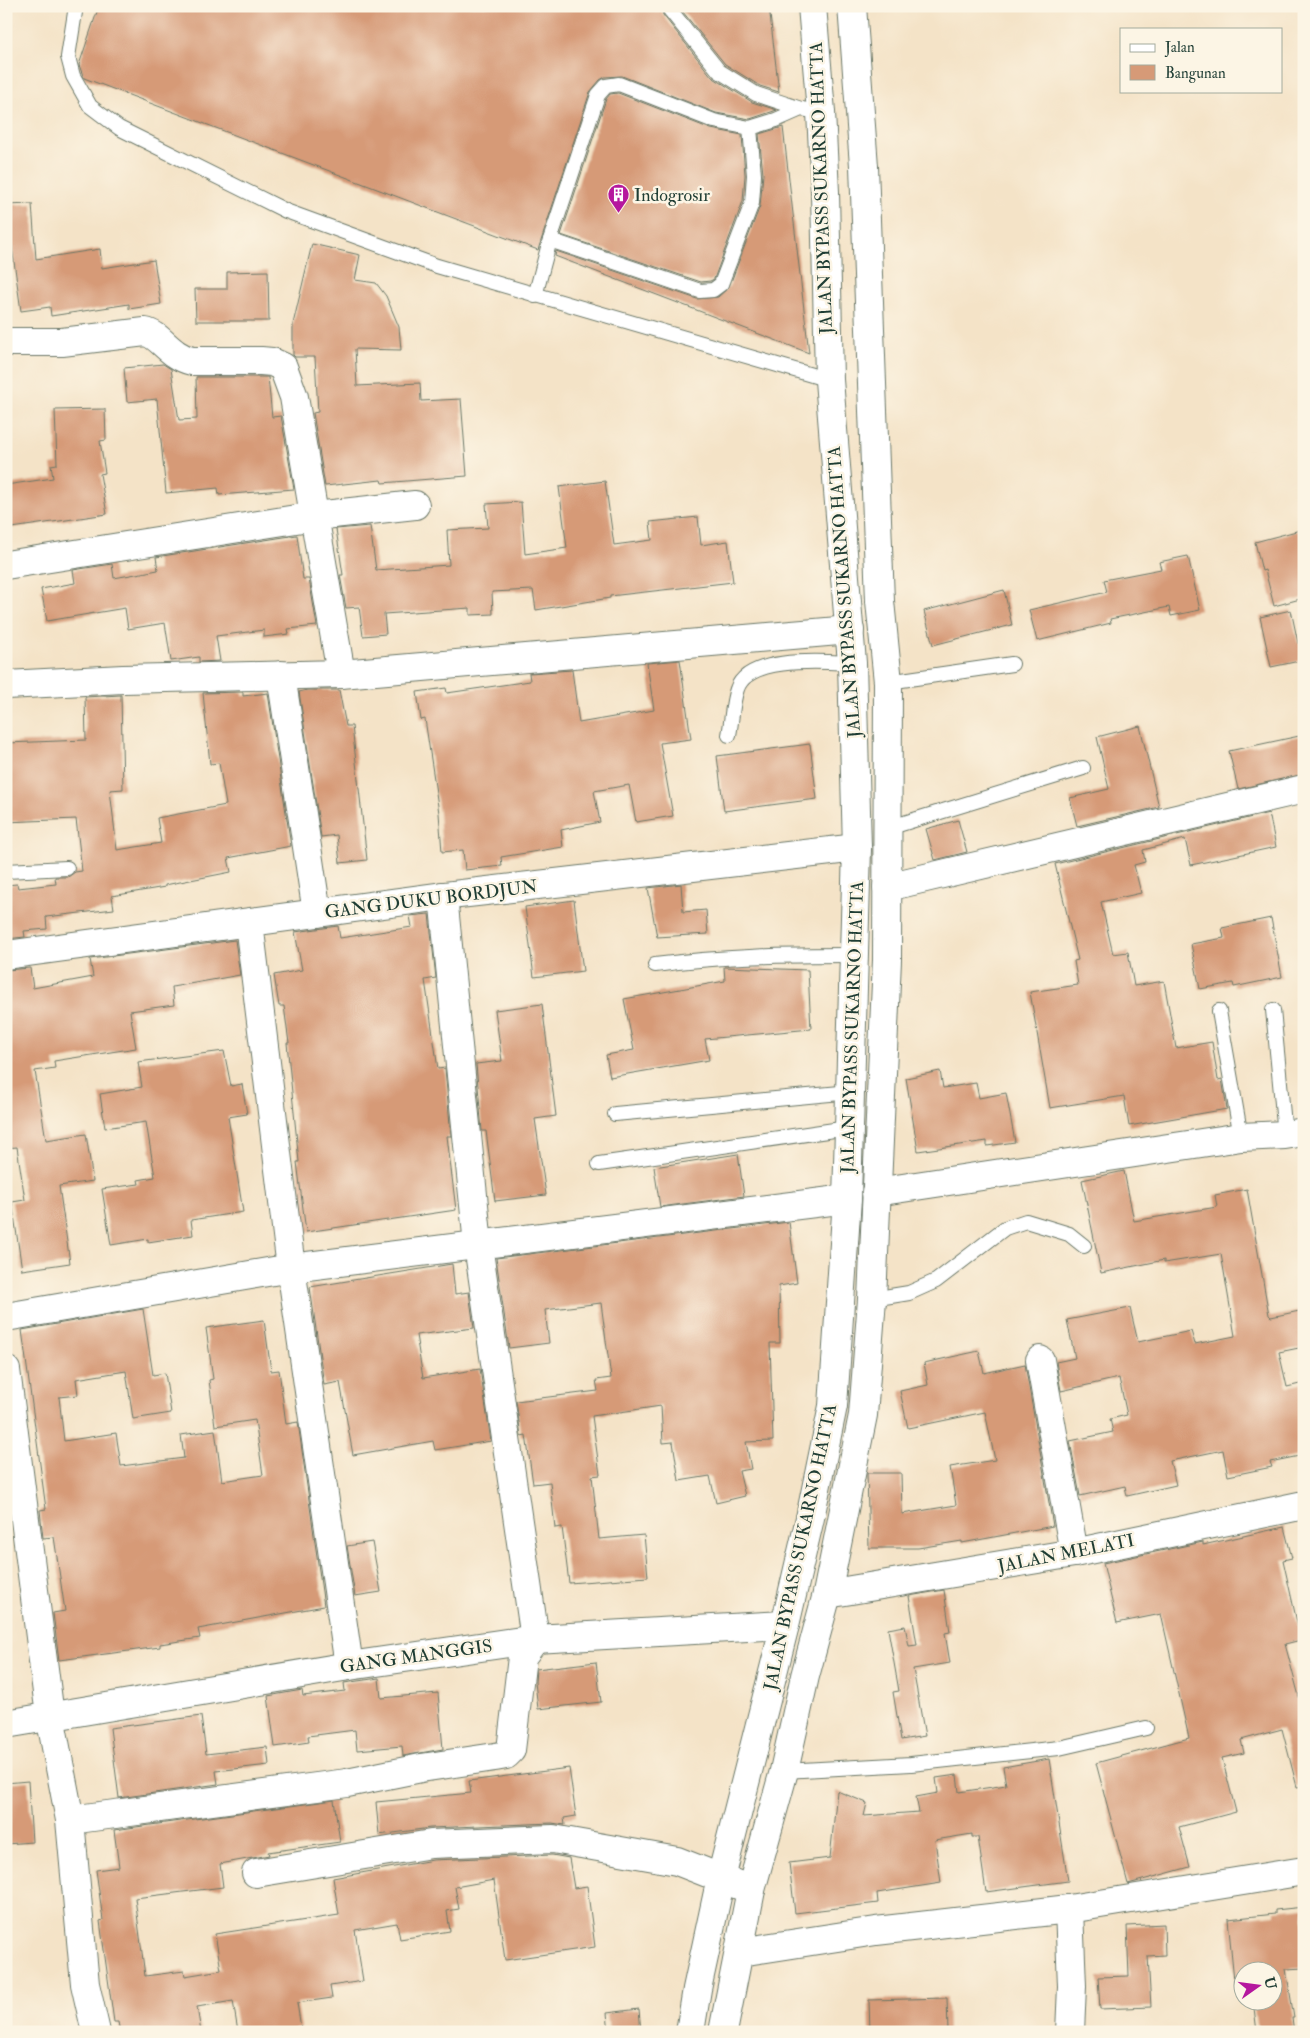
<svg xmlns="http://www.w3.org/2000/svg" width="1310" height="2038" viewBox="0 0 1310 2038" font-family="'IM FELL Double Pica',serif">
<rect width="100%" height="100%" fill="#fcf5e5"/>
<filter id="ink" filterUnits="userSpaceOnUse"><feTurbulence type="fractalNoise" baseFrequency=".02" numOctaves="2"/><feDisplacementMap in="SourceGraphic" scale="10" xChannelSelector="R" yChannelSelector="G"/><feConvolveMatrix kernelMatrix="1 2 1 2 8 2 1 2 1" color-interpolation-filters="sRGB"/></filter>
<filter id="wash" filterUnits="userSpaceOnUse"><feTurbulence type="fractalNoise" baseFrequency=".0096" numOctaves="4" result="noise"/><feDisplacementMap in="SourceGraphic" scale="20" xChannelSelector="R" yChannelSelector="G"/><feGaussianBlur stdDeviation="1.12" result="paint"/><feColorMatrix in="noise" values="0 0 0 0 0 0 0 0 0 0 0 0 0 0 0 0 0 1.4 0 .05"/><feComposite in="paint" operator="in"/></filter>
<g filter="url(#wash)">
<rect width="100%" height="100%" fill="#f4e3c7"/>
<g id="blocks">
<g fill="#d69a77">
<polygon points="99,6 662,6 663,15 712,77 752,102 777,110 750,119 716,113 622,76 605,77 600,80 590,92 538,250 84,78 79,65"/>
<polygon points="678,6 769,6 779,92 760,86 725,64"/>
<polygon points="618,93 711,129 742,135 745,175 743,201 714,279 710,281 701,282 561,235 606,99 610,94"/>
<polygon points="783,127 809,353 555,256 556,251 697,299 718,297 729,287 760,206 763,174 759,134"/>
<polygon points="32,204 36,259 100,249 102,268 154,260 161,304 129,309 129,304 51,316 50,307 21,311 11,240 6,241 6,205"/>
<polygon points="312,244 360,255 355,280 376,283 386,296 399,327 401,350 355,349 357,386 420,383 421,401 461,399 467,476 382,483 381,480 325,486 313,413 318,412 315,357 295,357 293,355 293,324"/>
<polygon points="268,271 269,321 196,321 195,289 227,289 227,272"/>
<polygon points="163,364 171,369 179,420 197,419 196,377 268,377 272,417 281,416 294,489 219,495 218,488 166,493 157,399 127,402 124,368"/>
<polygon points="105,409 106,440 100,441 105,473 100,474 107,514 12,528 6,485 53,478 51,465 57,464 55,410"/>
<polygon points="605,481 614,545 652,540 650,522 698,517 701,545 728,541 733,582 610,596 610,598 536,610 533,590 492,592 493,614 470,615 470,608 384,614 386,634 363,636 359,607 346,608 340,575 343,575 336,529 370,526 376,570 449,565 447,530 488,528 486,504 521,502 525,554 567,548 559,487"/>
<polygon points="1304,529 1304,598 1274,606 1265,570 1262,571 1255,542"/>
<polygon points="297,535 303,579 309,579 317,626 288,629 289,634 264,637 264,630 216,636 220,661 199,662 199,657 171,661 165,623 128,629 125,608 47,621 41,589 75,583 73,570 112,564 114,578 158,570 156,557"/>
<polygon points="1188,556 1200,610 1171,616 1169,607 1110,619 1111,623 1037,641 1029,610 1107,592 1104,580 1161,569 1159,562"/>
<polygon points="1004,590 1012,625 933,645 924,611"/>
<polygon points="1291,610 1298,643 1304,642 1304,660 1271,667 1260,617"/>
<polygon points="680,660 691,739 660,743 673,816 636,822 629,785 594,791 600,822 561,830 563,847 501,857 502,866 465,870 463,850 442,852 439,813 425,719 421,720 417,692 446,688 447,693 530,681 529,673 572,670 579,723 654,710 647,663"/>
<polygon points="307,690 339,690 346,726 352,726 367,860 340,863 337,835 321,837 299,692"/>
<polygon points="243,692 243,696 268,693 291,846 228,858 231,872 165,885 165,887 112,896 114,909 46,917 47,929 24,931 25,937 6,939 6,885 17,884 18,888 56,884 55,877 68,877 75,872 82,871 76,819 6,822 6,743 86,740 85,697 121,695 123,789 110,790 117,850 161,843 157,818 226,805 219,763 210,764 203,693"/>
<polygon points="1140,726 1159,807 1077,826 1070,798 1109,789 1097,737"/>
<polygon points="1304,735 1304,774 1238,789 1229,751"/>
<polygon points="810,744 817,799 724,811 717,756"/>
<polygon points="1269,813 1276,847 1191,865 1185,839 1143,850 1145,862 1134,865 1141,893 1101,902 1113,954 1128,952 1134,986 1164,981 1176,1048 1212,1042 1218,1080 1222,1079 1227,1109 1129,1126 1124,1096 1050,1108 1030,992 1078,985 1074,961 1078,960 1055,864"/>
<polygon points="958,820 967,852 935,860 926,829"/>
<polygon points="681,884 683,912 706,910 708,934 657,937 648,888"/>
<polygon points="574,900 583,971 534,977 525,907"/>
<polygon points="429,914 436,978 425,980 438,1069 445,1068 451,1136 447,1136 456,1210 306,1232 297,1162 299,1162 287,1043 289,1043 284,1006 279,1006 274,975 302,970 295,932 338,926 340,938 412,927 410,916"/>
<polygon points="1271,918 1282,977 1234,987 1233,983 1200,989 1191,944 1224,938 1222,928"/>
<polygon points="235,940 240,975 172,987 174,1005 130,1011 136,1048 54,1061 55,1068 35,1071 46,1140 86,1134 93,1181 59,1186 70,1263 22,1270 12,1202 25,1200 17,1147 6,1148 6,970 30,968 33,988 93,977 90,959"/>
<polygon points="724,967 808,970 811,1029 705,1039 709,1060 610,1077 606,1055 634,1050 624,999 725,981"/>
<polygon points="542,1004 556,1116 535,1119 546,1195 495,1201 486,1131 482,1131 476,1064 502,1061 495,1010"/>
<polygon points="224,1051 231,1086 242,1084 247,1114 228,1117 243,1212 191,1220 193,1235 148,1242 148,1239 111,1245 102,1189 139,1184 138,1180 155,1177 146,1122 105,1128 100,1094 142,1087 138,1062"/>
<polygon points="940,1071 943,1088 976,1083 979,1098 1006,1093 1015,1142 987,1146 987,1141 918,1151 906,1078"/>
<polygon points="738,1154 744,1196 660,1207 654,1167"/>
<polygon points="1124,1171 1134,1221 1217,1207 1215,1195 1247,1189 1269,1315 1271,1317 1304,1310 1304,1347 1279,1352 1287,1387 1304,1383 1304,1455 1270,1462 1272,1467 1228,1476 1223,1450 1170,1461 1176,1485 1127,1496 1125,1486 1080,1496 1070,1441 1113,1432 1110,1419 1127,1415 1119,1378 1061,1391 1056,1362 1075,1358 1067,1320 1130,1308 1138,1342 1191,1331 1195,1344 1235,1336 1221,1254 1164,1263 1164,1260 1101,1273 1082,1180"/>
<polygon points="789,1222 797,1283 779,1286 780,1343 770,1343 773,1441 746,1442 751,1469 739,1471 745,1496 716,1503 710,1476 679,1481 673,1442 663,1443 661,1406 592,1416 600,1475 592,1476 599,1539 644,1535 648,1577 569,1583 562,1527 555,1528 550,1482 533,1484 526,1435 521,1436 516,1401 598,1391 596,1380 611,1378 601,1303 545,1310 549,1343 509,1348 496,1258"/>
<polygon points="452,1264 455,1294 469,1292 474,1328 416,1335 423,1378 480,1369 491,1441 435,1450 433,1441 353,1455 340,1382 324,1385 310,1287"/>
<polygon points="143,1309 153,1375 165,1373 171,1413 133,1419 126,1371 76,1379 78,1395 59,1397 64,1441 116,1433 121,1466 184,1458 181,1435 215,1430 222,1481 263,1475 255,1420 215,1426 209,1380 213,1379 206,1328 264,1320 271,1371 279,1370 286,1424 298,1422 324,1606 198,1629 200,1638 160,1644 160,1647 59,1660 53,1613 65,1611 54,1537 43,1538 40,1510 46,1509 22,1330"/>
<polygon points="979,1351 984,1373 1025,1364 1053,1526 962,1543 962,1541 918,1548 869,1548 867,1473 901,1473 902,1514 956,1505 950,1467 995,1460 985,1412 908,1428 900,1391 928,1385 924,1363"/>
<polygon points="1284,1527 1292,1558 1283,1560 1301,1640 1285,1644 1304,1715 1304,1786 1297,1787 1282,1729 1241,1740 1244,1753 1222,1758 1236,1812 1179,1827 1190,1867 1128,1884 1096,1763 1189,1738 1161,1614 1117,1623 1103,1563 1203,1542 1203,1545"/>
<polygon points="372,1542 381,1592 355,1596 347,1546"/>
<polygon points="944,1590 950,1632 945,1633 950,1663 913,1669 925,1736 901,1740 893,1692 899,1691 888,1629 905,1626 909,1646 917,1645 909,1596"/>
<polygon points="596,1662 601,1702 538,1709 535,1682 536,1669"/>
<polygon points="379,1678 381,1698 438,1693 443,1749 403,1756 402,1746 357,1750 355,1730 308,1736 309,1742 275,1747 268,1696 302,1690 303,1696 345,1691 344,1683"/>
<polygon points="201,1716 206,1754 267,1747 269,1765 216,1771 218,1784 119,1798 110,1728"/>
<polygon points="1049,1759 1068,1881 986,1892 978,1837 972,1837 972,1834 935,1840 941,1883 877,1893 878,1903 795,1913 789,1863 830,1858 837,1791 867,1803 864,1816 919,1812 916,1797 938,1793 936,1778 957,1775 959,1792 1006,1785 1003,1767"/>
<polygon points="569,1768 576,1816 564,1818 565,1825 552,1823 430,1828 379,1835 376,1802 471,1793 469,1781"/>
<polygon points="28,1781 32,1842 6,1844 6,1783"/>
<polygon points="334,1800 340,1842 268,1852 269,1855 220,1864 223,1887 135,1898 145,1976 184,1971 185,1976 221,1970 215,1934 339,1915 333,1878 433,1860 552,1855 569,1858 574,1888 587,1886 595,1947 505,1960 494,1880 455,1887 459,1909 447,1911 450,1931 400,1939 397,1923 355,1930 363,1981 330,1986 332,1998 297,2003 301,2028 280,2032 238,2032 233,2001 197,2007 201,2032 120,2032 118,2022 114,2022 100,1921 103,1920 96,1870 119,1867 114,1830"/>
<polygon points="1304,1907 1304,1968 1286,1969 1294,2018 1292,2018 1294,2032 1257,2032 1253,2000 1272,2000 1272,1970 1242,1970 1242,1979 1234,1980 1228,1919 1275,1914 1275,1910"/>
<polygon points="1164,1924 1165,1955 1148,1956 1151,2007 1100,2009 1098,1977 1129,1976 1127,1926"/>
<polygon points="947,1998 948,2032 870,2032 869,2000"/>
<polygon points="639,2009 641,2032 609,2032 607,2013"/>
</g>
</g>
</g>
<g filter="url(#ink)">
<use href="#blocks" fill-opacity="0" stroke="#6a7767" stroke-width="1"/>
<g fill="none" stroke-linecap="round" stroke-linejoin="round">
<defs>
<g id="lane">
<polyline points="76,6 68,57 73,76 90,106 119,128 286,211 437,266 829,380"/>
<polyline points="670,10 719,71 756,94 801,109"/>
<polyline points="750,128 754,175 752,203 721,284 713,290 700,291 550,240 598,95 606,86 619,84 714,121 750,128 776,120 801,109 821,112"/>
<polyline points="535,296 550,240"/>
<polyline points="888,682 1012,664"/>
<path d="M729 735C732 720 732 703 737 689 748 655 825 662 852 663"/>
<polyline points="888,828 1083,768"/>
<polyline points="6,871 67,868"/>
<path d="M655 965C721 956 787 955 853 955"/>
<polyline points="1273,1010 1285,1135"/>
<polyline points="1219,1011 1241,1137"/>
<polyline points="615,1114 851,1092"/>
<polyline points="599,1164 848,1128"/>
<polyline points="872,1299 909,1293 936,1281 1005,1228 1026,1221 1069,1234 1084,1246"/>
<polyline points="784,1771 911,1764 1059,1748 1146,1728"/>
</g>
<g id="street">
<path d="M6 342H62L145 332C160 334 169 356 192 361H261L272 362 283 367 294 397 341 674"/>
<polyline points="6,565 315,516 415,505"/>
<polyline points="281,675 317,913"/>
<polyline points="6,685 123,679 341,674 850,630"/>
<polyline points="887,887 1304,789"/>
<polyline points="249,923 291,1268 349,1666"/>
<polyline points="6,955 443,896 857,848"/>
<polyline points="876,1192 1241,1137 1285,1135 1304,1132"/>
<polyline points="6,1317 291,1268 847,1199"/>
<polyline points="1040,1360 1074,1553"/>
<polyline points="6,1370 50,1716 70,1820 85,1984 96,2032"/>
<polyline points="827,1594 1074,1553 1304,1505"/>
<polyline points="6,1724 349,1666 535,1639 785,1625"/>
<polyline points="70,1820 347,1783 421,1768 495,1757 506,1755 511,1750 522,1657 535,1639 478,1245 443,896"/>
<polyline points="256,1873 431,1844 553,1839 677,1861 751,1890"/>
<polyline points="1069,1909 1072,1986 1070,2032"/>
<polyline points="740,1952 876,1931 1069,1909 1304,1871"/>
</g>
<g id="highway">
<polyline points="690,2032 697,1989 721,1878 785,1625 810,1518 833,1406 847,1199 857,848 852,663 829,380 825,192 821,112 812,6"/>
<polyline points="723,2032 751,1890 784,1771 805,1676 827,1594 863,1415 872,1299 887,960 888,682 880,601 864,166 852,6"/>
</g>
</defs>
<use href="#lane" stroke="#6a7767" stroke-width="16"/>
<use href="#street" stroke="#6a7767" stroke-width="30"/>
<use href="#highway" stroke="#6a7767" stroke-width="30"/>
<use href="#lane" stroke="#fff" stroke-width="14"/>
<use href="#street" stroke="#fff" stroke-width="28"/>
<use href="#highway" stroke="#fff" stroke-width="28"/>
</g>
</g>
<defs>
<symbol id="building-pin" viewBox="-11 -11 22 30"><path d="M0 17L-7.5 6A9.5 9.5 0 1 1 7.5 6Z" fill="#b5179e" stroke="#fcf5e5"/><path d="M-4-6H4V6H1V3H-1V6H-4ZM-2.5-4.3h1.7v1.8h-1.7ZM.8-4.3h1.7v1.8H.8ZM-2.5-1h1.7V.8h-1.7ZM.8-1h1.7V.8H.8Z" fill="#fff"/></symbol>
</defs>
<g fill-rule="evenodd">
<use href="#building-pin" x="606" y="182" width="25" height="34"/>
</g>
<g text-anchor="middle" stroke-width="5" stroke-linejoin="round" paint-order="stroke">
<g font-size="18" fill="#1f3d34" stroke="#fcf5e5">
<text transform="translate(821 188) rotate(-92)" y="6">JALAN BYPASS SUKARNO HATTA</text>
<text transform="translate(844 592) rotate(-94)" y="6">JALAN BYPASS SUKARNO HATTA</text>
<text transform="translate(431 899) rotate(-7)" y="6">GANG DUKU BORDJUN</text>
<text transform="translate(852 1027) rotate(-88)" y="6">JALAN BYPASS SUKARNO HATTA</text>
<text transform="translate(800 1547) rotate(-78)" y="6">JALAN BYPASS SUKARNO HATTA</text>
<text transform="translate(1066 1553) rotate(-11)" y="6">JALAN MELATI</text>
<text transform="translate(416 1656) rotate(-8)" y="6">GANG MANGGIS</text>
</g>
<g font-size="18" fill="#1f3d34" stroke="#fcf5e5" text-anchor="start">
<text x="634" y="201">Indogrosir</text>
</g>
</g>
<rect width="1310" height="2038" fill="none" stroke="#fcf5e5" stroke-width="25"/>
<rect x="1120" y="28" width="162" height="65" fill="#fcf5e5" stroke="#a4ab9e"/>
<rect x="1130" y="44" width="25" height="8" fill="#ffffff" stroke="#a4ab9e"/>
<text x="1165" y="52" font-size="15" fill="#1f3d34">Jalan</text>
<rect x="1130" y="65" width="25" height="15" fill="#d69a77" stroke="#a4ab9e"/>
<text x="1165" y="78" font-size="15" fill="#1f3d34">Bangunan</text>
<g transform="translate(1258 1986) rotate(76)"><circle r="24" fill="#fcf5e5" stroke="#a4ab9e"/>
<path d="M0-4L9 19L0 12L-9 19Z" fill="#b5179e"/>
<text y="-8" font-size="14" font-weight="bold" text-anchor="middle" fill="#1f3d34">U</text>
</g>
</svg>
